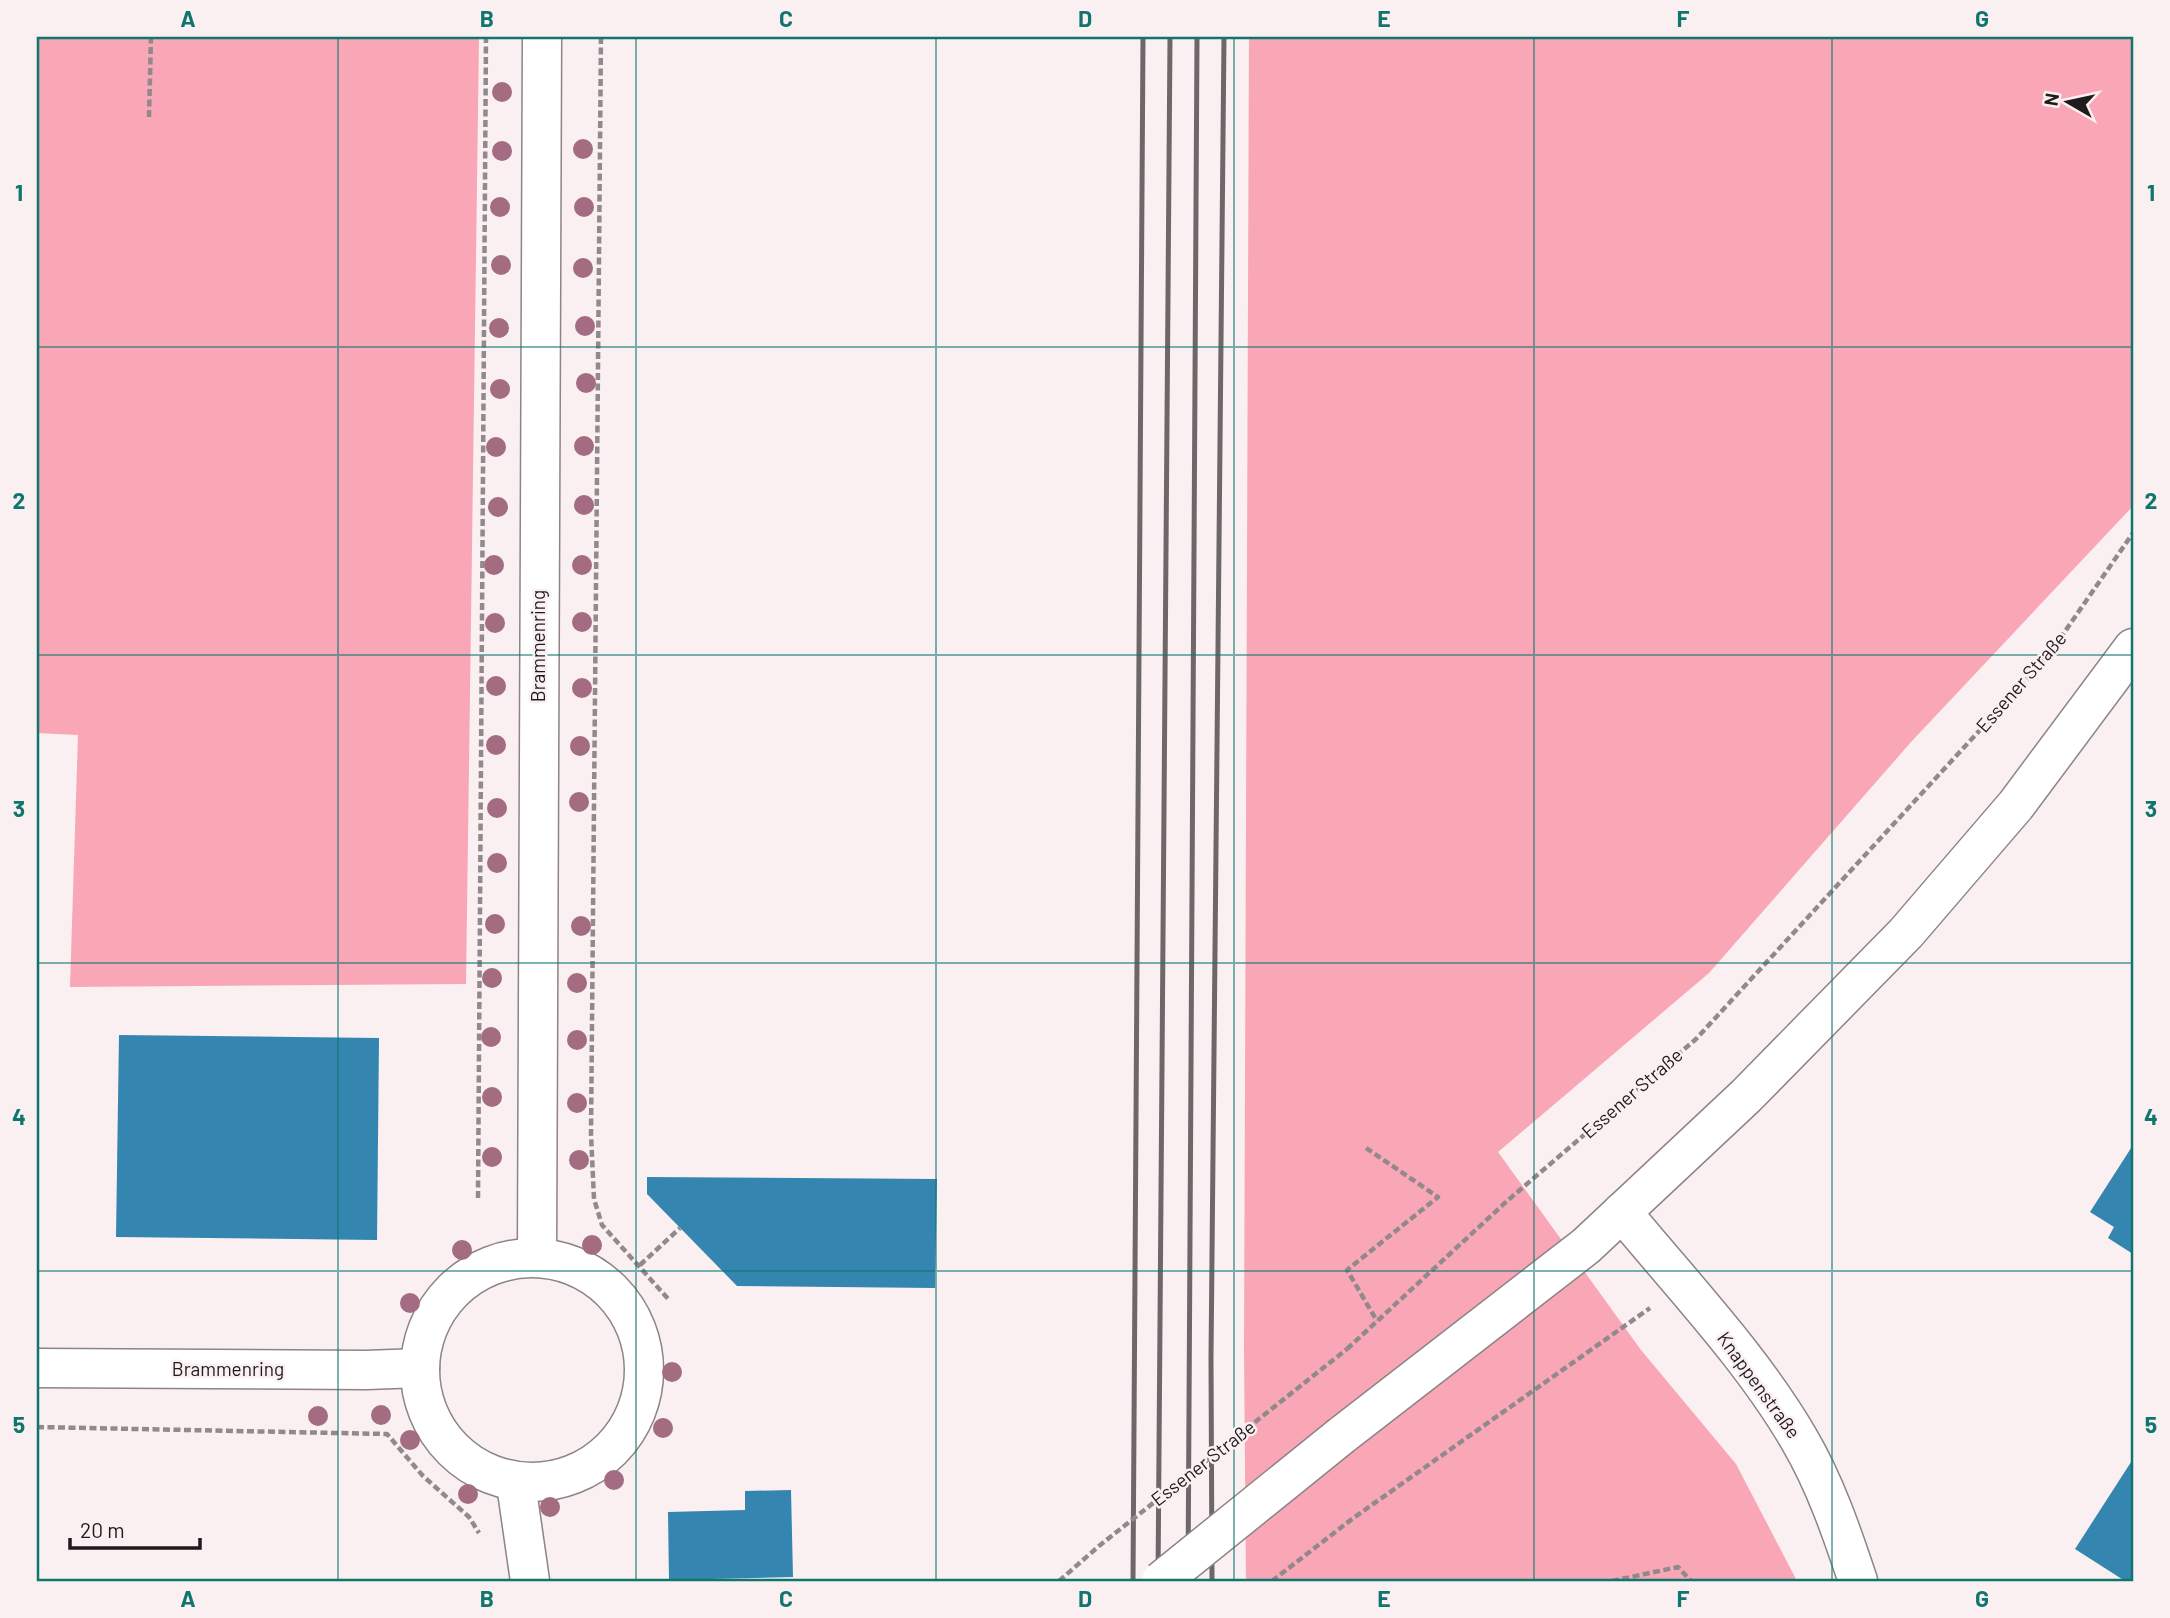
<svg xmlns="http://www.w3.org/2000/svg" width="2170" height="1618" viewBox="0 0 2170 1618" font-family="Barlow,sans-serif">
<rect width="100%" height="100%" fill="#faeff1"/>
<g fill="#f9a6b6">
<polygon points="37,37 479,37 466,984 70,987 78,735 37,733"/>
<polygon points="1249,37 2133,37 2133,506 1911,742 1709,973 1498,1152 1641,1350 1736,1464 1797,1581 1246,1581 1244,1348"/>
</g>
<g fill="#3485af">
<polygon points="119,1035 379,1038 377,1240 116,1237"/>
<polygon points="2133,1145 2133,1254 2108,1238 2114,1227 2090,1212"/>
<polygon points="647,1177 937,1179 935,1288 737,1286 647,1194"/>
<polygon points="2133,1459 2133,1581 2125,1581 2075,1549"/>
<polygon points="791,1490 793,1577 669,1580 668,1512 745,1510 745,1491"/>
</g>
<g fill="none" stroke-linecap="round" stroke-linejoin="round">
<defs>
<g id="minor">
<path d="M1622 1212C1681 1284 1752 1358 1799 1439 1825 1483 1842 1533 1858 1581"/>
<polyline points="537,1256 542,37"/>
<circle cx="532" cy="1370" r="112"/>
<polyline points="37,1368 366,1370 420,1368"/>
<polyline points="516,1484 530,1581"/>
</g>
<polyline id="major" points="1342,1435 1586,1246 1746,1096 1906,933 2016,805 2133,648"/>
</defs>
<use href="#minor" stroke="#8d8485" stroke-width="41"/>
<use href="#major" stroke="#8d8485" stroke-width="41"/>
<g stroke="#91898b" stroke-width="4.5" stroke-dasharray="7 3.5" stroke-linecap="butt">
<polyline points="601,37 591,1134 594,1199 602,1225 670,1301"/>
<polyline points="149,117 151,37"/>
<polyline points="1366,1148 1438,1197 1347,1270 1377,1321"/>
<polyline points="478,1198 486,37"/>
<polyline points="640,1265 680,1228"/>
<polyline points="1347,1349 1507,1201 1696,1039 2048,656 2133,533"/>
<polyline points="37,1427 387,1434 423,1476 469,1517 479,1533"/>
<polyline points="1272,1581 1352,1519 1650,1308"/>
<polyline points="1612,1581 1678,1567 1691,1581"/>
</g>
<use href="#minor" stroke="#fff" stroke-width="38"/>
<use href="#major" stroke="#fff" stroke-width="38"/>
<g stroke="#6e6769" stroke-width="5">
<polyline points="1133,1581 1143,37"/>
<polyline points="1158,1581 1170,37"/>
<polyline points="1188,1581 1197,37"/>
<polyline points="1212,1581 1211,1358 1224,37"/>
</g>
<defs>
<polyline id="major-bridge" points="1161,1581 1342,1435"/>
</defs>
<use href="#major-bridge" stroke="#8d8485" stroke-width="41" stroke-linecap="butt"/>
<polyline stroke="#91898b" stroke-width="4.5" stroke-dasharray="7 3.5" stroke-linecap="butt" points="1059,1581 1099,1546 1347,1349"/>
<use href="#major-bridge" stroke="#fff" stroke-width="38"/>
</g>
<g fill="#a36c80">
<circle cx="502" cy="92" r="10"/>
<circle cx="583" cy="149" r="10"/>
<circle cx="502" cy="151" r="10"/>
<circle cx="500" cy="207" r="10"/>
<circle cx="584" cy="207" r="10"/>
<circle cx="501" cy="265" r="10"/>
<circle cx="583" cy="268" r="10"/>
<circle cx="585" cy="326" r="10"/>
<circle cx="499" cy="328" r="10"/>
<circle cx="586" cy="383" r="10"/>
<circle cx="500" cy="389" r="10"/>
<circle cx="584" cy="446" r="10"/>
<circle cx="496" cy="447" r="10"/>
<circle cx="584" cy="505" r="10"/>
<circle cx="498" cy="507" r="10"/>
<circle cx="494" cy="565" r="10"/>
<circle cx="582" cy="565" r="10"/>
<circle cx="582" cy="622" r="10"/>
<circle cx="495" cy="623" r="10"/>
<circle cx="496" cy="686" r="10"/>
<circle cx="582" cy="688" r="10"/>
<circle cx="496" cy="745" r="10"/>
<circle cx="580" cy="746" r="10"/>
<circle cx="579" cy="802" r="10"/>
<circle cx="497" cy="808" r="10"/>
<circle cx="497" cy="863" r="10"/>
<circle cx="495" cy="924" r="10"/>
<circle cx="581" cy="926" r="10"/>
<circle cx="492" cy="978" r="10"/>
<circle cx="577" cy="983" r="10"/>
<circle cx="491" cy="1037" r="10"/>
<circle cx="577" cy="1040" r="10"/>
<circle cx="492" cy="1097" r="10"/>
<circle cx="577" cy="1103" r="10"/>
<circle cx="492" cy="1157" r="10"/>
<circle cx="579" cy="1160" r="10"/>
<circle cx="592" cy="1245" r="10"/>
<circle cx="462" cy="1250" r="10"/>
<circle cx="410" cy="1303" r="10"/>
<circle cx="672" cy="1372" r="10"/>
<circle cx="381" cy="1415" r="10"/>
<circle cx="318" cy="1416" r="10"/>
<circle cx="663" cy="1428" r="10"/>
<circle cx="410" cy="1440" r="10"/>
<circle cx="614" cy="1480" r="10"/>
<circle cx="468" cy="1494" r="10"/>
<circle cx="550" cy="1507" r="10"/>
</g>
<path fill="none" stroke="#0f766e" stroke-width="2" stroke-opacity="0.55" d="M338 37V1581M636 37V1581M936 37V1581M1234 37V1581M1534 37V1581M1832 37V1581M37 347H2133M37 655H2133M37 963H2133M37 1271H2133"/>
<g text-anchor="middle" stroke-width="5" stroke-linejoin="round" paint-order="stroke">
<g font-size="19" fill="#1f1b1c" stroke="#faeff1">
<text transform="translate(538 646) rotate(-90)" y="7">Brammenring</text>
<text transform="translate(2021 682) rotate(-49)" y="7">Essener Straße</text>
<text transform="translate(1632 1093) rotate(-41)" y="7">Essener Straße</text>
<text x="228" y="1376">Brammenring</text>
<text transform="translate(1759 1385) rotate(54)" y="7">Knappenstraße</text>
<text transform="translate(1203 1463) rotate(-38)" y="7">Essener Straße</text>
</g>
</g>
<rect width="2170" height="1618" fill="none" stroke="#faeff1" stroke-width="77"/>
<g transform="translate(2068 102) rotate(279)" stroke="#faeff1" stroke-width="5" paint-order="stroke">
<path d="M0-5L12 26L0 18L-12 26Z" fill="#1f1b1c"/>
<text y="-10" font-size="19" font-weight="bold" text-anchor="middle" fill="#1f1b1c">N</text>
</g>
<path d="M70 1538v10h130v-10" fill="none" stroke="#1f1b1c" stroke-width="3.5"/>
<text x="80" y="1538" font-size="21" fill="#1f1b1c" stroke="#faeff1" stroke-width="5" paint-order="stroke">20 m</text>
<rect x="38" y="38" width="2094" height="1542" fill="none" stroke="#0f766e" stroke-width="2.5"/>
<g font-size="23" text-anchor="middle" font-weight="bold" fill="#0f766e">
<text x="188" y="27">A</text>
<text x="487" y="27">B</text>
<text x="786" y="27">C</text>
<text x="1085" y="27">D</text>
<text x="1384" y="27">E</text>
<text x="1683" y="27">F</text>
<text x="1982" y="27">G</text>
<text x="19" y="201">1</text>
<text x="2151" y="201">1</text>
<text x="19" y="509">2</text>
<text x="2151" y="509">2</text>
<text x="19" y="817">3</text>
<text x="2151" y="817">3</text>
<text x="19" y="1125">4</text>
<text x="2151" y="1125">4</text>
<text x="19" y="1433">5</text>
<text x="2151" y="1433">5</text>
<text x="188" y="1607">A</text>
<text x="487" y="1607">B</text>
<text x="786" y="1607">C</text>
<text x="1085" y="1607">D</text>
<text x="1384" y="1607">E</text>
<text x="1683" y="1607">F</text>
<text x="1982" y="1607">G</text>
</g>
</svg>
